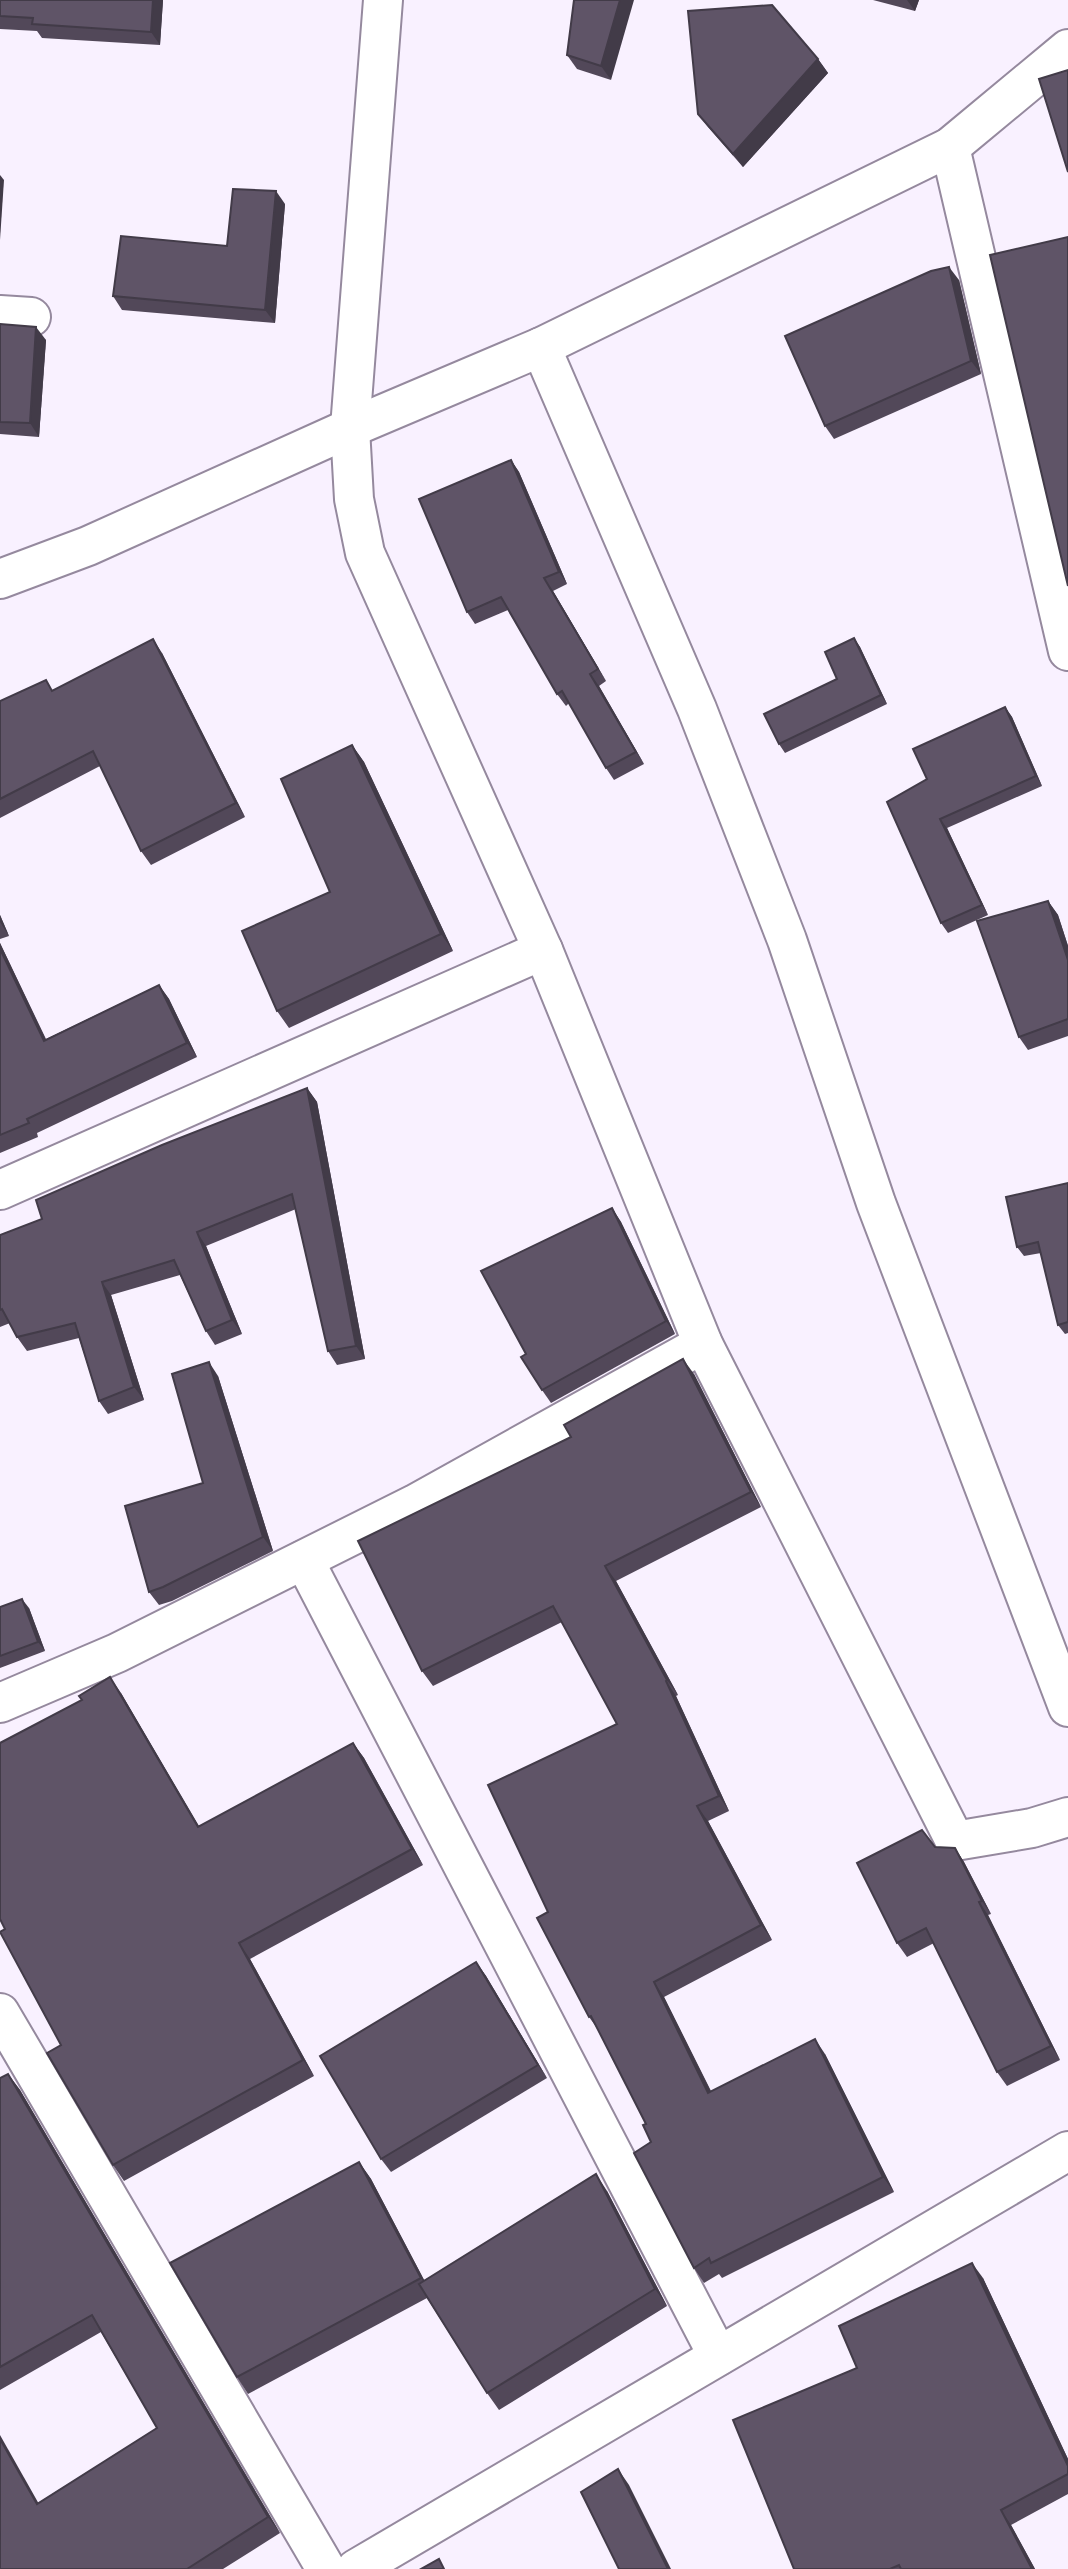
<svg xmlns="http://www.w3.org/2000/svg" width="1068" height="2569" viewBox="0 0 1068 2569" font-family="Roboto,sans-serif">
<rect width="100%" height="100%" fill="#f9f1ff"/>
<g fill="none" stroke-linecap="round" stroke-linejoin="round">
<defs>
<g id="minor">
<polyline points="383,0 350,428 354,499 365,553 543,950 703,1344 955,1841 1032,1828 1068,1817"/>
<polyline points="950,147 1068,651"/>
<polyline points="0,315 31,317"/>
<polyline points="541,347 697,709 787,940 876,1203 1068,1707"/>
<polyline points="0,579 88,546 350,428 541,347 950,147 1068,49"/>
<polyline points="0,1190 543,950"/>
<polyline points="304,1560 718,2356"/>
<polyline points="0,1703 117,1653 415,1504 703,1344"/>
<polyline points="0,2013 326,2569"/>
</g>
<polyline id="tertiary" points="356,2569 1068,2151"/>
</defs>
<use href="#minor" stroke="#95899e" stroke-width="42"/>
<use href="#tertiary" stroke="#95899e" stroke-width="42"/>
<use href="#minor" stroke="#fff" stroke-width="38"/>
<use href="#tertiary" stroke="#fff" stroke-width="38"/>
</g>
<g fill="#524859">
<polygon points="0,0 163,0 160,45 42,38 37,31 0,29"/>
<polygon points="574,0 611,80 577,69 567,55"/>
<polygon points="873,0 919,0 915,11"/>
<polygon points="818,59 828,73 743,167 708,127 698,114"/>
<polygon points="285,204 275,323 122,310 113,296 227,246"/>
<polygon points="959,280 981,374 834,439 825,426"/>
<polygon points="0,324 46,340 39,437 0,434"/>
<polygon points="511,460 519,472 567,584 553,591 606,681 599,686 644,764 614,780 606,768 569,703 566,706 557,694 508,610 475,624 467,612"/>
<polygon points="854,638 860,647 887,704 785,753 779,744 837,679"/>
<polygon points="162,653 245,817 151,865 141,851 100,766 0,818 0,701 53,690"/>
<polygon points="1005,707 1012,717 1042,786 947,828 988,915 948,933 941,923 927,779"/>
<polygon points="352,745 364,762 453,951 289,1028 277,1011 330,892"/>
<polygon points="1048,901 1058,915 1068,946 1068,1036 1028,1050 1019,1037"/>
<polygon points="0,915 9,936 0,939"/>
<polygon points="0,943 46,1039 159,985 169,999 197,1057 37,1133 38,1137 0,1153"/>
<polygon points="307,1088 317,1102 365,1359 337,1365 328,1351 296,1209 206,1246 242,1334 215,1345 206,1331 180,1275 111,1295 144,1400 108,1414 99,1401 79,1338 27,1351 17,1337 10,1323 0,1327 0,1235 42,1219"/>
<polygon points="1068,1183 1068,1333 1065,1334 1058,1325 1041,1253 1024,1256 1017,1247"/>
<polygon points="612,1208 621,1222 675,1334 551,1403 542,1390 526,1354"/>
<polygon points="694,1374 761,1507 616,1581 678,1695 676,1696 729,1811 708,1821 772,1940 664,1997 711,2091 825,2054 894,2192 722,2278 719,2274 704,2283 694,2268 646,2124 597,2028 589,2017 548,1912 617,1724 562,1622 433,1686 422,1671 571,1437"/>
<polygon points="218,1376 273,1551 172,1601 159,1605 149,1592 203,1483"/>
<polygon points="0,1607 29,1608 45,1651 0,1668"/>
<polygon points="121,1693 199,1827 353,1743 364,1758 423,1865 250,1959 314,2076 124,2181 113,2165 61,2045 5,1929"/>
<polygon points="935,1847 955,1848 964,1862 991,1914 988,1915 1060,2060 1007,2086 997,2072 934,1943 907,1957 897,1943"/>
<polygon points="476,1962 486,1976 547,2078 391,2172 381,2159"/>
<polygon points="8,2074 20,2090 280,2533 223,2569 0,2569 38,2503 157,2428 101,2332 0,2390 0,2078"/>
<polygon points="359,2162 371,2179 424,2280 607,2191 667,2306 499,2410 487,2393 427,2298 248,2394 237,2377"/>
<polygon points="983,2278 1068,2459 1068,2494 1011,2525 1035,2569 794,2569 857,2368"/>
</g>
<g fill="#423b48">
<polygon points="153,0 163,0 160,45 151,32"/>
<polygon points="620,0 634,0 611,80 601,66"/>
<polygon points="907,0 919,0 915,11"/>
<polygon points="818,59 828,73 743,167 733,154"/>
<polygon points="0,175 4,180 0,240"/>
<polygon points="276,191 285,204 275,323 265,310"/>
<polygon points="949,267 959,280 981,374 971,361"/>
<polygon points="36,327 46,340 39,437 30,423"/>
<polygon points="511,460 519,472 567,584 559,572"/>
<polygon points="544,578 553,591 606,681 598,669"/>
<polygon points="854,638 860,647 887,704 881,695"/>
<polygon points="153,639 162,653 245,817 236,803"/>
<polygon points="590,674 599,686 644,764 636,752"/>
<polygon points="1005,707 1012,717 1042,786 1036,776"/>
<polygon points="352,745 364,762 453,951 441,934"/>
<polygon points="940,819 947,828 988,915 982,905"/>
<polygon points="1048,901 1058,915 1068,946 1068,960"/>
<polygon points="0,915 9,936 0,922"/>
<polygon points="0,943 53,1055 44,1041 0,949"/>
<polygon points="159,985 169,999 197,1057 187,1043"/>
<polygon points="307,1088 317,1102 365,1359 356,1346"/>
<polygon points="612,1208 621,1222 675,1334 666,1321"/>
<polygon points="197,1232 206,1246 242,1334 232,1320"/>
<polygon points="102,1282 111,1295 144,1400 134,1387"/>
<polygon points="683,1359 694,1374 761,1507 751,1492"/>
<polygon points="209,1362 218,1376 273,1551 263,1537"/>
<polygon points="605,1566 616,1581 678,1695 667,1680"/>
<polygon points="22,1599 29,1608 45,1651 38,1642"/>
<polygon points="110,1677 121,1693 209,1843 198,1827"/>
<polygon points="666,1681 676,1696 729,1811 719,1796"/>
<polygon points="353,1743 364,1758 423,1865 412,1849"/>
<polygon points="697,1806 708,1821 772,1940 761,1925"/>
<polygon points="955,1848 964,1862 991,1914 982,1901"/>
<polygon points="979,1902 988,1915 1060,2060 1051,2046"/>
<polygon points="239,1943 250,1959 314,2076 303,2060"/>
<polygon points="476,1962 486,1976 547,2078 538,2065"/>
<polygon points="654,1982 664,1997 719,2108 708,2093"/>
<polygon points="815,2039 825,2054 894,2192 883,2177"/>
<polygon points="8,2074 20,2090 280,2533 268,2517"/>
<polygon points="359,2162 371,2179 432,2295 421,2278"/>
<polygon points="596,2174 607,2191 667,2306 655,2289"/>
<polygon points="972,2263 983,2278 1068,2459 1068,2466"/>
<polygon points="0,2435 48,2520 37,2504 0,2439"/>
<polygon points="618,2469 629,2485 671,2569 668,2569"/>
<polygon points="1001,2510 1011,2525 1035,2569 1032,2569"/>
</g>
<g fill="#5f5467" stroke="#423b48" stroke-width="2">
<polygon points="0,0 153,0 151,32 32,24 33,18 0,16"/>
<polygon points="574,0 620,0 601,66 567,55"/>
<polygon points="772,5 818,59 733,154 698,114 688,11"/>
<polygon points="1068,70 1068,172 1039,79"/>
<polygon points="233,189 276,191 265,310 113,296 121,236 227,246"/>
<polygon points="1068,237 1068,586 990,255"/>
<polygon points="949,267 971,361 825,426 785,336 931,271"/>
<polygon points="0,324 36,327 30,423 0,422"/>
<polygon points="511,460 559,572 544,578 598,669 590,674 636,752 606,768 562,691 557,694 501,597 467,612 419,499"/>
<polygon points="854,638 881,695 779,744 764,714 837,679 825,652"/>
<polygon points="153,639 236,803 141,851 93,751 0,799 0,701 46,680 52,691"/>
<polygon points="1005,707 1036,776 940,819 982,905 941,923 887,802 927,779 913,749"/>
<polygon points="352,745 441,934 277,1011 242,931 330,892 281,779"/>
<polygon points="1048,901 1068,960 1068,1019 1019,1037 977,921"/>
<polygon points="0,949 44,1041 159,985 187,1043 27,1119 29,1123 0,1135"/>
<polygon points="307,1088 356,1346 328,1351 292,1194 197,1232 232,1320 206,1331 174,1260 102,1282 134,1387 99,1401 75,1323 17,1337 2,1309 0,1310 0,1235 42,1219 36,1200 162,1145"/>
<polygon points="1068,1183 1068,1322 1058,1325 1038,1242 1017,1247 1006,1197"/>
<polygon points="612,1208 666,1321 542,1390 521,1357 526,1354 481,1271"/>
<polygon points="683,1359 751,1492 605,1566 667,1680 666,1681 719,1796 697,1806 761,1925 654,1982 708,2093 815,2039 883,2177 711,2263 709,2258 694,2268 634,2153 651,2142 643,2125 646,2124 591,2016 589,2017 537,1918 548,1912 488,1785 617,1724 553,1606 422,1671 358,1541 571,1437 564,1425"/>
<polygon points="209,1362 263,1537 163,1587 149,1592 125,1506 203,1483 172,1374"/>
<polygon points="22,1599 38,1642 0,1656 0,1607"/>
<polygon points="110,1677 198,1827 353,1743 412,1849 239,1943 303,2060 113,2165 47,2053 61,2045 0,1932 5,1929 0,1919 0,1743 82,1700 79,1696"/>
<polygon points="922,1830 935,1847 955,1848 982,1901 979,1902 1051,2046 997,2072 926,1928 897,1943 857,1863"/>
<polygon points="476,1962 538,2065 381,2159 320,2056"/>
<polygon points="8,2074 268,2517 187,2569 0,2569 0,2439 37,2504 157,2428 92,2315 0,2367 0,2078"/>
<polygon points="359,2162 421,2278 237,2377 170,2263"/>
<polygon points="596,2174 655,2289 487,2393 419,2284"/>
<polygon points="972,2263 1068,2466 1068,2474 1001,2510 1032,2569 901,2569 899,2565 890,2569 794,2569 733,2420 857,2368 839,2326"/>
<polygon points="618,2469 668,2569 619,2569 581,2492"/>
<polygon points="439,2559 444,2569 421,2569"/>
</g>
</svg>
